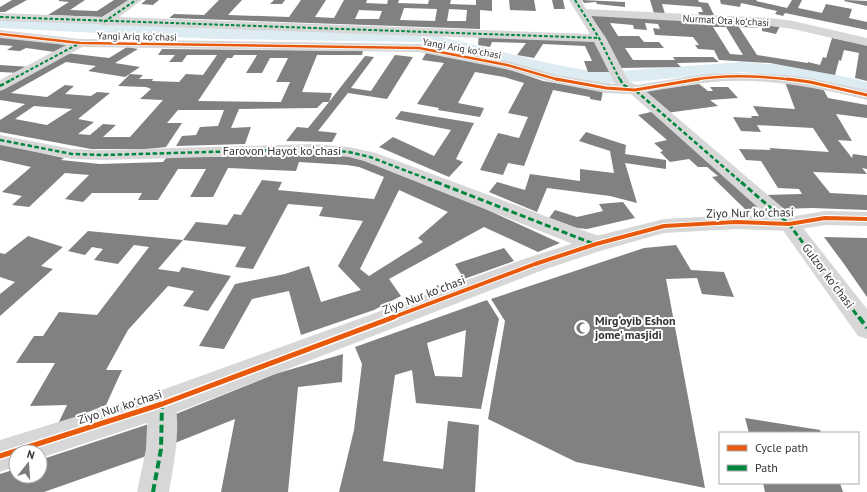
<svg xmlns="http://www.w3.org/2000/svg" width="867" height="492" viewBox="0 0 867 492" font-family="'PT Sans',sans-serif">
<rect width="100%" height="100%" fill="#fff"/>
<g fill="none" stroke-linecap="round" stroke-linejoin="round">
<polygon fill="#ddebf3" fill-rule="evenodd" points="0,18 214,29 421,32 552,64 585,70 620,71 742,62 799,66 867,82 867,94 799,78 742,72 620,83 585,82 552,76 421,42 214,39 0,28"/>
</g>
<g fill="#818181" fill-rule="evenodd">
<polygon points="12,0 27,0 5,12 0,12 0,7"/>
<polygon points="59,0 85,0 70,10 97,11 114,0 129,0 102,17 48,15 69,2 59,1"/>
<polygon points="146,0 159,0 153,5 141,4"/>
<path d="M219 0H242L228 15 289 17 301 0H326L315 17 334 18 344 0H367L366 3 387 4 388 0H399L398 3 428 4 429 0H451L450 4 476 5V0H492V11L480 10V29L169 18 174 14 204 15ZM404 8 437 9 435 21 400 20ZM449 9 467 10 466 21H447ZM359 10 382 11 379 19H355Z"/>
<polygon points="274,0 285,0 282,4 270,4"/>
<polygon points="509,0 534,0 536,11 510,10"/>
<polygon points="552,0 563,0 565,9 554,9"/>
<polygon points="582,0 625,2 625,7 597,4 596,2 584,3"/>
<polygon points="650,0 698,0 699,2 708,3 715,17 700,16 698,12 703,12 701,7 662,4 665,14 654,13"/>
<polygon points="720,0 757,0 756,1 787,8 792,0 802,0 798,8 822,13 826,4 852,9 849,18 867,22 867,30 785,13 783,16 775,14 777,11 741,3 740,7 721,4"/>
<polygon points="845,0 867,1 867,6 844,1"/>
<path d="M590 14 780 26 776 34 762 31V28L739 27 757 55 808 63V62L820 65 823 57 826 58 832 38 867 45V81L855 78 859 53 844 50 841 61 839 60 835 75 770 63 719 60 714 50 698 49 695 45H699L693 37 655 35 653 28 660 29 658 24 645 23 647 30 634 29 633 25 610 23 618 36H639L644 42H659L664 48H625L633 60H675L673 57H713L719 62 677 63 681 67 621 68ZM713 27H726L743 55 730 54Z"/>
<polygon points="479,34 597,39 613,72 588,72 584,61 592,61 585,46 543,44 534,58 517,55 526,43 492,42 490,47 478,45"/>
<polygon points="0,37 67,45 55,52 26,48 20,51 7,50 13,46 0,45"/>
<path d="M127 47 138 49 115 63 140 67 125 77 88 71 96 66 66 62 11 93 47 97 65 85 74 86 65 94 91 96 97 92 110 93 78 119 94 122 78 134 90 135 103 124 116 125 103 137H130L163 100 140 99 151 89 146 87 118 86 130 74 143 75 139 79H153L152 81 179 82 186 74 203 75 217 55H187L182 62H169L175 55H158L162 49 363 51 362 55H317L302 92 332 93 329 102 365 56 374 57 351 88 371 91 395 55 413 57 387 99 348 93 318 131 337 133 332 142 286 141 297 127 308 128 329 102H323L317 108 239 109 231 128 251 127 245 144 176 146 182 136 196 135 200 127 218 126 224 110H178L167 123H182L166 147 147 149H91L0 132V120L25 104 0 100V88L66 53 109 58ZM234 55H257L246 73H262L270 58H288L276 82H290L281 102 198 101 227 58H232ZM34 106 72 109 47 125 15 119Z"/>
<polygon points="426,53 468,60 508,69 543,81 603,91 601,101 590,99 590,97 553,90 524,166 508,163 503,175 480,170 498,133 519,138 528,117 508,113 524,83 504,77 475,72 458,103 484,108 480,117 438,110 439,108 417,104 444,63 422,60"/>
<polygon points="0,65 31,67 20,73 0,72"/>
<polygon points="785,82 822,87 828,98 867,105 867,118 836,114 852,141 838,140 852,158 853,154 867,156 867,169 862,168 867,174 813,172 830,193 867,195 867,210 812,208 779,209 764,195 802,194 799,189 778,188 761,161 746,160 739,149 771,150 769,148 829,152 813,128 757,125 761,132 741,131 733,117 752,118 751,116 759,116 753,106 795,109"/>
<polygon points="699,84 708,91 713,91 710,87 728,87 738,98 710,100 718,106 666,113 643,91"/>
<polygon points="401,111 474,123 456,159 463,162 449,177 379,147 393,137 434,156 451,130 395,119"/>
<polygon points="655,111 761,206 746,210 712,177 718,176 707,167 698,167 689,159 670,162 660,152 663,151 654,143 667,140 638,115"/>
<polygon points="586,132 626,145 625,154 666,160 666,169 625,163 637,203 610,196 547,188 537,212 489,192 497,182 525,190 530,174 580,181 580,169 614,173 610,151 579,141"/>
<path d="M0 144 64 158 61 160 100 164 163 162 168 156 227 157 228 153 302 151 350 154 479 206 560 243 538 252 484 227 389 279 401 296 374 310 301 335 289 291 252 299 224 349 199 346 235 284 285 274 309 266 321 302 361 290 338 266 363 221 319 216 323 207 288 204 253 269 235 267 246 247 183 240 196 222 227 225 234 214 241 215 262 180 282 182 278 190 374 199 384 177 359 167 347 165 299 162 296 171 228 168 213 197H190L206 169H178L158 200H138L142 193H92L83 202 65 199 89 175 65 173 29 207 12 205 22 196 2 192 31 167 0 160ZM399 190 448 212 418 238 423 242 369 276 360 269Z"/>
<polygon points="623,202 635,218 587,229 577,228 549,218 555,210 577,217 603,211 599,204"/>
<polygon points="88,231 183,240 158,269 179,272 182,267 231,276 208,311 183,306 194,291 168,286 128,330 106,370 122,370 106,405 58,424 67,405 30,406 55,363 16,363 34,336 43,336 59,312 97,315 149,247 134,245 118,264 94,260 103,249 92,247 85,255 68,251"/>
<polygon points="28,236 63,247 41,266 53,269 0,316 0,294 15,282 0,277 0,253 5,254"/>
<polygon points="824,237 867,238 867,297 844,264"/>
<polygon points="676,245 691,270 724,272 734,297 702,294 697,278 666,279 705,488 576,462 488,419 505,321 491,299 644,248"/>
<polygon points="504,248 514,261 464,279 455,264"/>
<path d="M487 300 499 319 481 409 416 403 412 370 395 375 383 461 443 469 448 421 479 425 475 492H339L354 430 362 364 355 347ZM466 330 462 377 435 376 427 343Z"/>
<polygon points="343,354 342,382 298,387 288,492 221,492 235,419 170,445 171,416 275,374"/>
<polygon points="745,418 820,430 821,433 749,433"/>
<polygon points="155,422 155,453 44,492 0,492 0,474 16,469 16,476 40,476 40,460"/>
<polygon points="763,483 840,483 843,492 765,492"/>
</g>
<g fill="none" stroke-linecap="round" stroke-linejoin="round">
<g fill="#d7d7d7" fill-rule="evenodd">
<path d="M128 0H142L119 17 590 34 569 0H581L586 9 770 18 793 21 867 38V46L793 29 770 26 591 16 606 38 629 82 637 85 705 74 739 73 787 75 810 78 867 90V100C814 87 759 76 704 83 685 85 666 89 647 92L796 219 867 309V339L858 336 782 229 631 94 606 93 559 84 505 69 419 52 82 47 5 89 0 91V80L66 45 0 38V30L80 39 419 44 507 61 561 76 615 84 594 42 109 25 104 26 99 24 0 21V13L103 17Z"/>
<polygon points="0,135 72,149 103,150 313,144 349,147 376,153 604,238 607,244 604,250 596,252 588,250 364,161 349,157 313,154 103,160 72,159 0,145"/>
<path d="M162 390 172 394C183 420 174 464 169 492H137L146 449 148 404 152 394Z"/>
</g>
<polygon fill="#d7d7d7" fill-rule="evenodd" points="825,211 867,212 867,226 825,225 789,231 736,229 664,233 600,251 543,270 162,418 40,458 40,452 16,452 16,466 0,472 0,440 162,390 527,258 596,236 664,219 736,215 789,217"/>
<g stroke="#00873e" stroke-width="2" stroke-dasharray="3.5 2" stroke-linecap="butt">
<polyline points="575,0 599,38 620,80"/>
<polyline points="0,17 599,38"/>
<polyline points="104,22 136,0"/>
<polyline points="11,80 78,44"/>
</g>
<g stroke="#00873e" stroke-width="2.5" stroke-dasharray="4.5 2.5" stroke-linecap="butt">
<polyline points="620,79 623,85 635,90 742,183"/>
<polyline points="0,86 13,79"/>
<polyline points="0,140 72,154 103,155 313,149 349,152 370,157 438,183"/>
</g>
<g stroke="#00873e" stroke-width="3" stroke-dasharray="6 3" stroke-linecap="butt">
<polyline points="436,182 594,244"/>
<polyline points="741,182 789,224 859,318"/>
</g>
<g stroke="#00873e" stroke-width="4" stroke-dasharray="8 4" stroke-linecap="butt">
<polyline points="859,317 867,328"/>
<polyline points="153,492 161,449 162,404"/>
</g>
<defs>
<g id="cycleway-far3">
<polyline points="0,34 80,43 419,48 507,65 559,80"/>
<path d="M693 80C726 74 762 76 795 80"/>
</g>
<g id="cycleway-far2">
<polyline points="556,79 606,88 635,90 699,79"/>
<polyline points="788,79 810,82 867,95"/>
</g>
<polyline id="cycleway-far1" points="391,318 535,264 596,244 664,226 736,222 789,224 825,218 867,219"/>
<polyline id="cycleway" points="0,456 162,404 394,317"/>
</defs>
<use href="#cycleway-far3" stroke="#fff" stroke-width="4"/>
<use href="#cycleway-far2" stroke="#fff" stroke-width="5"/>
<use href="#cycleway-far1" stroke="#fff" stroke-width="6"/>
<use href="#cycleway" stroke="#fff" stroke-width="8"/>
<use href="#cycleway-far3" stroke="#e8590c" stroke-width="2.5"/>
<use href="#cycleway-far2" stroke="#e8590c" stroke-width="3"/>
<use href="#cycleway-far1" stroke="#e8590c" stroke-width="4"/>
<use href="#cycleway" stroke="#e8590c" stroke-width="5"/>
</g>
<defs>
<symbol id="mosque-ring" viewBox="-11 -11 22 22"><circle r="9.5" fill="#fff" stroke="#7a7a7a" stroke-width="1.5"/><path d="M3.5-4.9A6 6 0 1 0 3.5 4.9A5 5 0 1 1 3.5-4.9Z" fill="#7a7a7a"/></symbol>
</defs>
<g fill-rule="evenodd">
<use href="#mosque-ring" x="572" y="318" width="20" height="20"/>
</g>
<g text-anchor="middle" stroke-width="4" stroke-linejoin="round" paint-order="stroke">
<g font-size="10" fill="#333" stroke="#fff">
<text transform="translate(726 20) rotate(3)" y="4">Nurmat Ota koʻchasi</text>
<text transform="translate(137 36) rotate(1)" y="4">Yangi Ariq koʻchasi</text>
<text transform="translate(462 48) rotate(10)" y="4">Yangi Ariq koʻchasi</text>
</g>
<g font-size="12" fill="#333" stroke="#fff">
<text x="282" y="155">Farovon Hayot koʻchasi</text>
<text transform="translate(750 213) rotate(-1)" y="4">Ziyo Nur koʻchasi</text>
<text transform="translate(828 276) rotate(53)" y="4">Gulzor koʻchasi</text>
<text transform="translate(424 295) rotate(-21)" y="4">Ziyo Nur koʻchasi</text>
<text transform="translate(120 407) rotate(-18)" y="4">Ziyo Nur koʻchasi</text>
</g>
<g font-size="12" font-weight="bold" fill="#333" stroke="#fff" text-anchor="start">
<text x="595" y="325">Mirg‘oyib Eshon<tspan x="595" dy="14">jome' masjidi</tspan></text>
</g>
</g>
<rect x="719" y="432" width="140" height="52" fill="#ffffff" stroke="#adadad"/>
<rect x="727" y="445" width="20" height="6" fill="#e8590c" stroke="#adadad"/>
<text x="755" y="452" font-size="12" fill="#333333">Cycle path</text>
<rect x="727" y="465" width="20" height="6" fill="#00873e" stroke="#adadad"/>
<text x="755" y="472" font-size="12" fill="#333333">Path</text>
<g transform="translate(28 464) rotate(17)"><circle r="19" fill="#ffffff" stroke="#adadad"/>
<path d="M0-3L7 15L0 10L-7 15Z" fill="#7a7a7a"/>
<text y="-6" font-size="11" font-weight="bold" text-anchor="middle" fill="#333333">N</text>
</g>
</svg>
